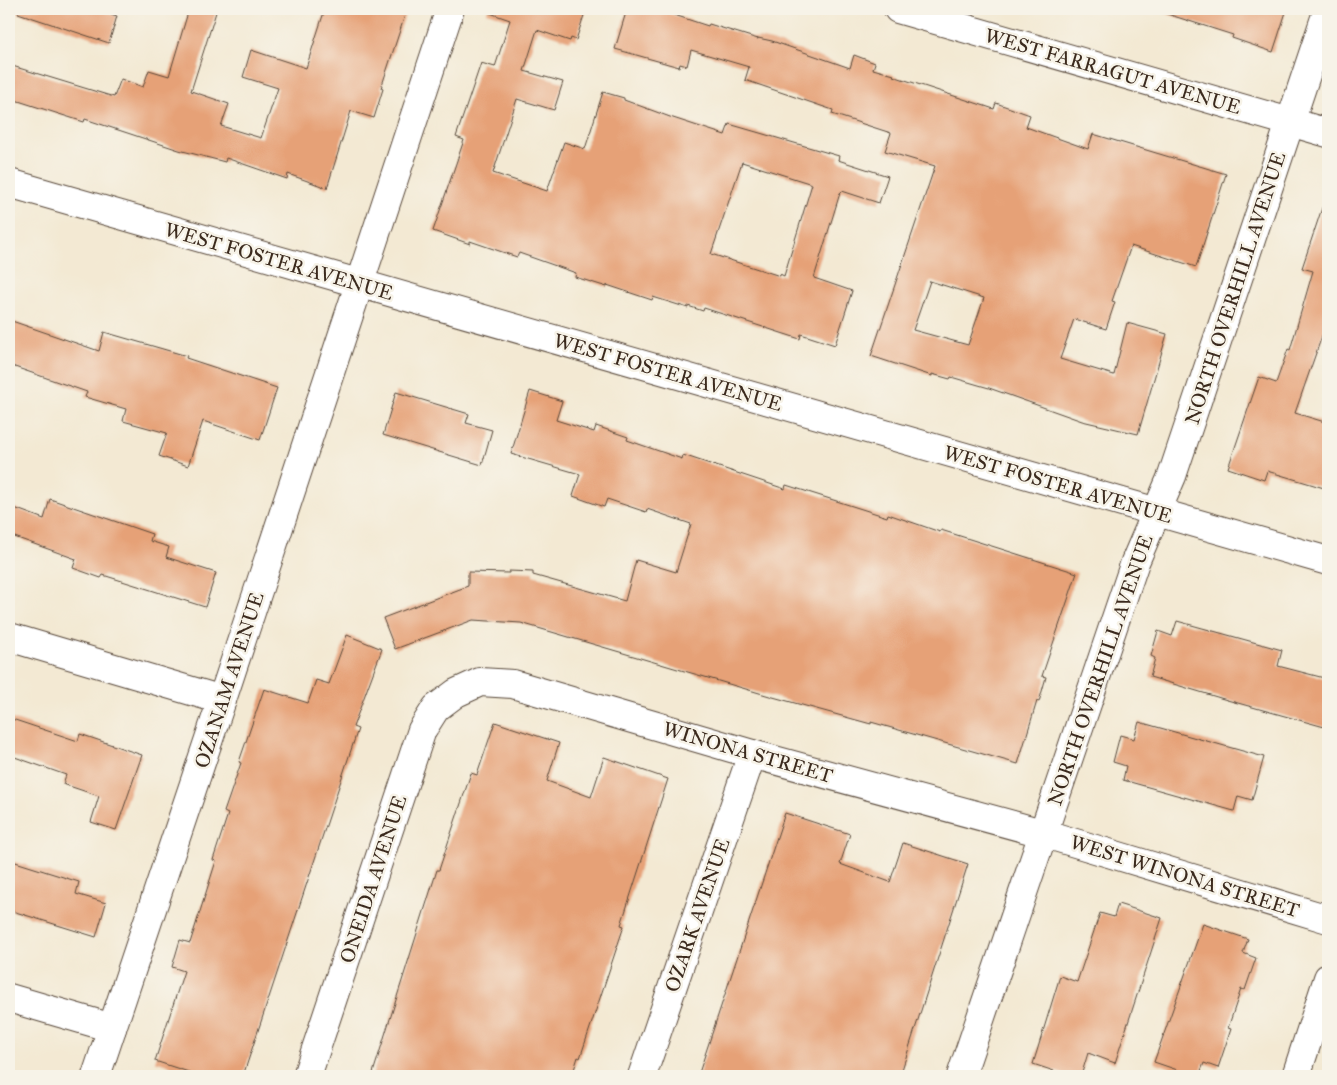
<svg xmlns="http://www.w3.org/2000/svg" width="1337" height="1085" viewBox="0 0 1337 1085" font-family="'IM FELL Great Primer',serif">
<rect width="100%" height="100%" fill="#f7f3e8"/>
<filter id="ink" filterUnits="userSpaceOnUse"><feTurbulence type="fractalNoise" baseFrequency=".02" numOctaves="2"/><feDisplacementMap in="SourceGraphic" scale="10" xChannelSelector="R" yChannelSelector="G"/><feConvolveMatrix kernelMatrix="1 2 1 2 8 2 1 2 1" color-interpolation-filters="sRGB"/></filter>
<filter id="wash" filterUnits="userSpaceOnUse"><feTurbulence type="fractalNoise" baseFrequency=".0096" numOctaves="4" result="noise"/><feDisplacementMap in="SourceGraphic" scale="20" xChannelSelector="R" yChannelSelector="G"/><feGaussianBlur stdDeviation="1.12" result="paint"/><feColorMatrix in="noise" values="0 0 0 0 0 0 0 0 0 0 0 0 0 0 0 0 0 1.4 0 .05"/><feComposite in="paint" operator="in"/></filter>
<g filter="url(#wash)">
<rect width="100%" height="100%" fill="#f3e9d3"/>
<g id="blocks">
<g fill="#e6a177" fill-rule="evenodd">
<polygon points="18,9 95,9 117,16 109,43 18,13"/>
<polygon points="189,9 217,9 191,91 229,104 221,126 261,138 278,88 243,77 251,50 306,68 325,9 407,9 381,88 383,89 374,118 351,111 327,188 288,174 287,179 226,158 225,162 179,150 85,119 84,122 9,98 9,65 114,97 121,79 143,87 149,70 169,76"/>
<path d="M488 9H586L576 40 571 38 570 41 537 30 524 71 563 82 554 110 517 99 493 173 547 191 564 142 585 149 603 92 624 98V100L670 117 725 135 729 124 839 156 838 160 888 176 879 203 842 191 840 193 814 278 852 291 835 345 801 334 800 339 704 308 703 311 688 306V308L653 297 652 300 607 285V287L575 277 576 273 519 253 517 257 470 241V244L433 231 464 140 456 137 481 63 495 67 510 20 487 12ZM742 162 812 184 784 276 780 274V276L711 254Z"/>
<path d="M627 9H656L708 26 709 24 758 39V38L772 41 850 68 854 55 875 63 873 69 894 75 893 76 994 109 996 103 1030 115 1026 127 1088 149 1093 134 1226 174 1196 267 1131 246 1112 301 1115 302 1106 329 1074 319 1060 359 1114 375 1127 323 1167 334 1138 434 1082 421 989 388 951 377 950 379 932 374V376L871 356 935 166 885 151 891 133 832 114 833 110 745 80 749 67 691 50 687 66 680 64 679 67 615 49ZM930 281 984 298 968 345 913 330Z"/>
<polygon points="1165,9 1287,9 1273,52 1232,38 1233,35 1164,13"/>
<polygon points="1324,202 1328,203 1328,335 1323,333 1295,413 1328,423 1328,473 1324,488 1267,471 1264,480 1228,468 1259,377 1276,383 1288,349 1290,350 1313,271 1302,268"/>
<polygon points="9,320 99,351 104,332 187,356 186,358 277,388 260,440 203,421 188,466 159,456 167,433 123,421 126,409 85,397 87,392 9,365"/>
<polygon points="530,391 562,401 556,420 594,432 596,426 628,437 627,440 682,459 683,455 785,489 786,485 887,517 888,514 940,532 941,530 1077,573 1042,676 1046,677 1039,702 1037,701 1018,764 871,722 871,724 773,697 521,623 473,620 395,649 383,618 468,586 468,572 509,573 509,571 533,572 533,575 625,601 636,560 676,572 691,524 647,509 646,512 607,499 604,507 573,496 580,474 511,454"/>
<polygon points="396,392 469,414 466,423 492,430 482,465 383,435"/>
<polygon points="50,499 152,534 150,541 169,547 166,557 216,573 205,607 103,575 101,578 73,568 76,559 9,535 9,506 44,519"/>
<polygon points="1177,621 1282,650 1278,666 1328,679 1328,728 1227,700 1150,677 1155,658 1151,656 1158,631 1172,636"/>
<polygon points="347,635 382,649 353,727 358,729 243,1076 201,1076 155,1061 184,971 172,967 180,940 190,943 216,861 213,860 228,814 224,812 241,763 239,762 264,689 308,703 316,680 329,684"/>
<polygon points="9,718 78,741 80,734 142,755 116,830 91,822 99,796 63,784 66,775 9,755"/>
<polygon points="495,722 559,743 547,781 591,797 604,757 668,779 621,925 624,926 580,1058 578,1057 572,1076 372,1076 437,870 439,870 471,773 477,775"/>
<polygon points="1139,722 1264,757 1252,800 1238,796 1234,811 1123,780 1126,766 1113,762 1120,735 1134,739"/>
<polygon points="785,813 850,834 840,864 890,882 903,843 968,864 900,1076 698,1076"/>
<polygon points="9,860 79,882 76,894 106,903 96,937 9,910"/>
<polygon points="1118,904 1162,918 1115,1063 1088,1053 1081,1076 1069,1076 1033,1064 1060,976 1077,982 1100,913 1114,917"/>
<polygon points="1203,924 1248,939 1243,953 1256,958 1245,990 1241,989 1228,1028 1231,1029 1218,1068 1204,1063 1199,1076 1195,1076 1154,1062"/>
</g>
</g>
</g>
<g filter="url(#ink)">
<use href="#blocks" fill-opacity="0" stroke="#574739" stroke-width="1"/>
<g fill="none" stroke-linecap="round" stroke-linejoin="round">
<defs>
<g id="street">
<polyline points="898,9 1328,133"/>
<polyline points="9,637 222,700"/>
<polyline points="9,998 112,1028"/>
<polyline points="96,1076 222,700 450,9"/>
<polyline points="307,1076 422,730 436,708 456,693 480,682 513,684 752,754 1042,833 1328,919"/>
<polyline points="642,1076 752,754"/>
<polyline points="961,1076 1135,562 1172,476 1328,9"/>
<polyline points="1296,1076 1328,978"/>
</g>
<polyline id="secondary" points="9,183 1328,561"/>
</defs>
<use href="#street" stroke="#574739" stroke-width="30"/>
<use href="#secondary" stroke="#574739" stroke-width="30"/>
<use href="#street" stroke="#fff" stroke-width="28"/>
<use href="#secondary" stroke="#fff" stroke-width="28"/>
</g>
</g>
<g text-anchor="middle" stroke-width="5" stroke-linejoin="round" paint-order="stroke">
<g font-size="20" fill="#3b2a1e" stroke="#f7f3e8">
<text transform="translate(1113 71) rotate(16)" y="7">WEST FARRAGUT AVENUE</text>
<text transform="translate(279 261) rotate(16)" y="7">WEST FOSTER AVENUE</text>
<text transform="translate(1235 288) rotate(-72)" y="7">NORTH OVERHILL AVENUE</text>
<text transform="translate(668 372) rotate(16)" y="7">WEST FOSTER AVENUE</text>
<text transform="translate(1058 484) rotate(16)" y="7">WEST FOSTER AVENUE</text>
<text transform="translate(1100 670) rotate(-71)" y="7">NORTH OVERHILL AVENUE</text>
<text transform="translate(229 680) rotate(-72)" y="7">OZANAM AVENUE</text>
<text transform="translate(748 752) rotate(16)" y="7">WINONA STREET</text>
<text transform="translate(1185 876) rotate(17)" y="7">WEST WINONA STREET</text>
<text transform="translate(373 879) rotate(-72)" y="7">ONEIDA AVENUE</text>
<text transform="translate(697 915) rotate(-71)" y="7">OZARK AVENUE</text>
</g>
</g>
<rect width="1337" height="1085" fill="none" stroke="#f7f3e8" stroke-width="30"/>
</svg>
